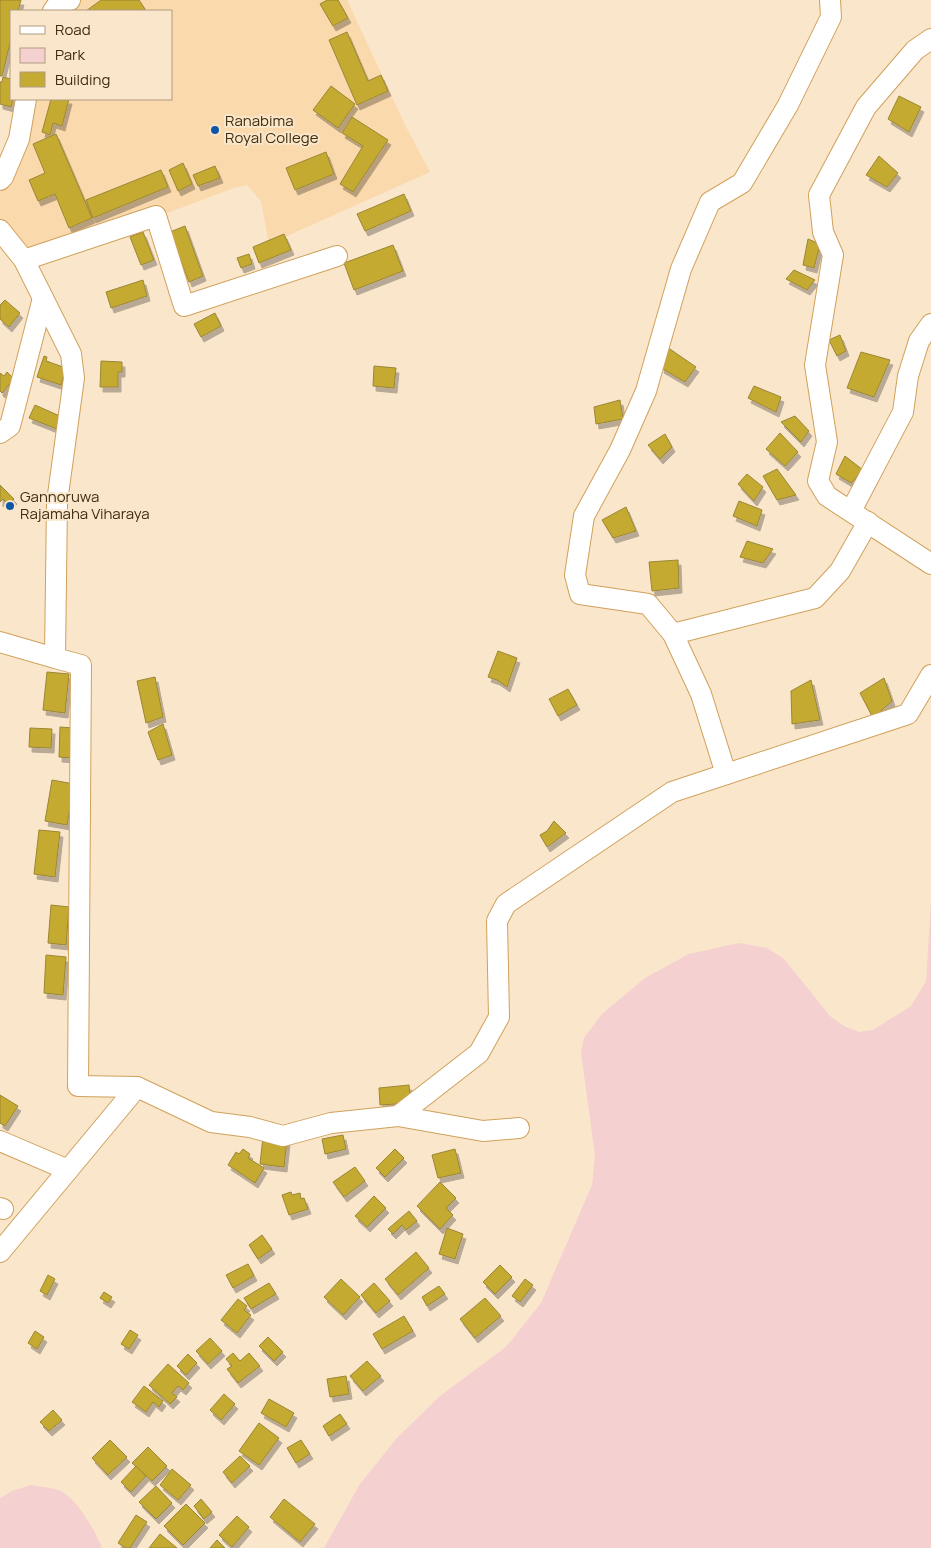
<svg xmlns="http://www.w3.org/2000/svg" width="931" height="1548" viewBox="0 0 931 1548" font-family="Manrope,sans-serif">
<defs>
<filter id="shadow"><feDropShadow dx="3" dy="5" stdDeviation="0" flood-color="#0004"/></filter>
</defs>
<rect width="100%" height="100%" fill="#fae6cb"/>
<polygon fill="#fad9ac" points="80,0 347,0 406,127 430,172 269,244 261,201 247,185 237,187 35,262 0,221 0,193 19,155 30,99 171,99 171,11 62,11"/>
<g fill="#f4d0d1">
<polygon points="931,903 931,1548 324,1548 360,1484 397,1438 440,1396 506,1347 541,1303 592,1185 595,1156 581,1052 584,1038 602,1014 645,978 689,954 739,943 767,948 784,959 830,1016 844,1026 859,1032 873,1030 911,1006 926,981"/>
<path d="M31 1485C40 1487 50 1487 58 1490 76 1496 95 1531 102 1548H0V1498L12 1491Z"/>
</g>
<g fill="#c5aa33" stroke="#9a8633" filter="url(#shadow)">
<polygon points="0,0 21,0 18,11 11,11 11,39 2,76 0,76"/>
<polygon points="101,0 139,0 145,9 142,11 86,11"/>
<polygon points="327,0 338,0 348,18 333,26 320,4"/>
<polygon points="347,32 368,81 381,75 388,91 357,105 329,40"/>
<polygon points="3,77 11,79 11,99 13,99 11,107 0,104 0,82 2,82"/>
<polygon points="331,86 355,104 338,128 313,110"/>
<polygon points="899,96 921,107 909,132 888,119"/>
<polygon points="51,99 69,99 62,126 53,123 50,135 42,132"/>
<polygon points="352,117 388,140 353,192 340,184 363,146 342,133"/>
<polygon points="56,134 92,218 69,228 55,194 38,201 29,180 45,173 33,144"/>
<polygon points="326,152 334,174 295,190 286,168"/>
<polygon points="879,156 898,173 887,187 866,175"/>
<polygon points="183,163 192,184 178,191 169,170"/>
<polygon points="215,166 220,178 198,186 193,175"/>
<polygon points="161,170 168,187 93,218 86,200"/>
<polygon points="404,194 411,211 365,231 357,214"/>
<polygon points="185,226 203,276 189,282 170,232"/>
<polygon points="143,232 154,260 141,265 130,237"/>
<polygon points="284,234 291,250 259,263 253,247"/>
<polygon points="808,239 820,244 814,268 803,265"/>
<polygon points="393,245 403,271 354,290 344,263"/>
<polygon points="249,254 252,264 241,268 237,258"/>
<polygon points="794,270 815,280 807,290 786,279"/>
<polygon points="143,280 147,296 111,308 106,292"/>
<polygon points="5,300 20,313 9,327 0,319 0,305"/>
<polygon points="215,313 221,326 201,337 194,324"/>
<polygon points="840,335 846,351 837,356 829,340"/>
<polygon points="667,347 696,367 685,382 661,368"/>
<polygon points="861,352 890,360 874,397 847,388"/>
<polygon points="44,356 47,357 46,361 66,368 61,385 37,377"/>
<polygon points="101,361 122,362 122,372 118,372 118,387 100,387"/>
<polygon points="374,366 396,368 394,388 373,386"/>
<polygon points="7,372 14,379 2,393 0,391 0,373 4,376"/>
<polygon points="754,386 781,397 776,412 748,398"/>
<polygon points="620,400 623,419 596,424 594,407"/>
<polygon points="35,405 62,417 57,429 29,418"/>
<polygon points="795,416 809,431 801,442 781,422"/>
<polygon points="780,433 798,452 785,466 766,449"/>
<polygon points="665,434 672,447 660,459 648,445"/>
<polygon points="845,456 863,470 851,483 836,474"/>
<polygon points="777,469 796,495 777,500 763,476"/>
<polygon points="747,474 763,487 754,501 738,484"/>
<polygon points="0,485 14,499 9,505 3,499 0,502"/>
<polygon points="739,501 762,510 757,526 733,516"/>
<polygon points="626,507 636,531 613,538 602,520"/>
<polygon points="747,541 773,549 763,563 740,557"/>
<polygon points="678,560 679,588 652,591 649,562"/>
<polygon points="498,651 517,658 507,687 497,680 488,677"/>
<polygon points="47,672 69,674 65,713 43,710"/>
<polygon points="155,677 163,717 146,723 137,681"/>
<polygon points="884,678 892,701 873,718 860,693"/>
<polygon points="811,680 820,720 792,724 791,691"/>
<polygon points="568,689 577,705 558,716 549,699"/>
<polygon points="163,724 172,755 158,760 148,732"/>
<polygon points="60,727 74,728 73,758 59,757"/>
<polygon points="30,728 52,729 51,748 29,747"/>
<polygon points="52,780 74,784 67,825 45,821"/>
<polygon points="554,821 566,833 547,847 540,835 547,831"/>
<polygon points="39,830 60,832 55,877 34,874"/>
<polygon points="51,905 69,907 66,945 48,943"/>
<polygon points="46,955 66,957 63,995 44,993"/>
<polygon points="409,1085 411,1103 380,1105 379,1088"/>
<polygon points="0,1095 18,1106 5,1126 0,1123"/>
<polygon points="343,1135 346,1149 325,1154 322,1139"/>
<polygon points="263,1137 287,1140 284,1167 260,1164"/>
<polygon points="243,1149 250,1154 248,1158 264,1168 255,1183 228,1165 236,1152 239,1154"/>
<polygon points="395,1149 404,1158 385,1177 376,1168"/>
<polygon points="455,1149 461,1173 438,1178 432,1155"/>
<polygon points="355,1167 365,1181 344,1197 333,1182"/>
<polygon points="440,1182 456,1198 446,1208 453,1215 440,1229 417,1206"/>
<polygon points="291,1192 292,1195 300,1193 301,1199 304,1198 308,1209 289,1215 282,1195"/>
<polygon points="374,1196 386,1208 367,1227 355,1216"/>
<polygon points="409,1211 417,1221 406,1230 402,1225 393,1234 388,1229"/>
<polygon points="447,1228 463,1234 455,1259 439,1254"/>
<polygon points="262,1235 272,1249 258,1259 249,1245"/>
<polygon points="416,1252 429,1268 398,1295 385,1279"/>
<polygon points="248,1264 254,1276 233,1288 226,1275"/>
<polygon points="500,1265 512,1277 495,1294 483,1282"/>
<polygon points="48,1275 55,1279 47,1295 40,1291"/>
<polygon points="341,1279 360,1297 343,1315 324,1297"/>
<polygon points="525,1279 533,1285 520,1302 512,1296"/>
<polygon points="269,1283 276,1294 251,1309 244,1298"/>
<polygon points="374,1283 390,1301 376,1313 361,1295"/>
<polygon points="439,1286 445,1294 427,1306 422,1297"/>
<polygon points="104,1292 112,1297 108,1303 100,1298"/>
<polygon points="485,1298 501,1316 475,1338 460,1319"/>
<polygon points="238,1299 247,1306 244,1310 251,1315 237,1333 221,1320"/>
<polygon points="404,1316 413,1331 382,1349 373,1334"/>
<polygon points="130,1330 138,1335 129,1349 121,1344"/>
<polygon points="35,1331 44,1337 37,1349 28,1343"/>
<polygon points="268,1337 283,1352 274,1361 259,1346"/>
<polygon points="210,1338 222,1351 208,1364 196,1351"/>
<polygon points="233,1353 240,1361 249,1353 260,1366 238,1383 227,1369 232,1366 226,1359"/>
<polygon points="188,1354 197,1363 186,1375 177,1366"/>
<polygon points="367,1361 381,1376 363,1391 350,1376"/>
<polygon points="168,1364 189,1383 183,1390 178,1386 172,1393 177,1397 170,1404 149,1385"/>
<polygon points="346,1376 349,1394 330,1397 327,1379"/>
<polygon points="144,1386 163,1401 159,1407 153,1402 146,1412 132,1402"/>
<polygon points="224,1394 235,1404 221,1420 210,1410"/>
<polygon points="269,1399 294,1413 286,1427 261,1413"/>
<polygon points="53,1410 62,1420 49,1431 40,1422"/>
<polygon points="340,1414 347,1424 329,1436 323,1426"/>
<polygon points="259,1423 279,1438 259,1465 239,1451"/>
<polygon points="110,1440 127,1457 108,1475 92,1458"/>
<polygon points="301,1440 310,1454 296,1463 287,1448"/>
<polygon points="148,1447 167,1466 152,1481 132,1463"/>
<polygon points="240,1456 250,1466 232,1483 223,1472"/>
<polygon points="136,1466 146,1476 131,1492 121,1482"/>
<polygon points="172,1469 191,1485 178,1500 160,1485"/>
<polygon points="156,1486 172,1503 156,1519 139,1502"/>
<polygon points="201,1499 212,1512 204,1519 194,1506"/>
<polygon points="284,1499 315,1524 300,1542 270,1517"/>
<polygon points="186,1504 205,1523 183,1545 164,1526"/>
<polygon points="136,1515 147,1522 130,1548 126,1548 118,1543"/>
<polygon points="237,1516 249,1527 232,1547 219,1535"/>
<polygon points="160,1534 177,1548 149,1548"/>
<polygon points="217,1540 225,1548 210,1548"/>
</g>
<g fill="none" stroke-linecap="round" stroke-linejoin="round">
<defs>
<g id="minor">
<polyline points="53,11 58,4 70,0"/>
<polyline points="931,39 915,50 866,107 819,195 823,232 833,255 815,365 827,442 818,481 827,496 931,564"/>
<polyline points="0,180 3,177 19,139 26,99"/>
<polyline points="0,230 24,260 71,354 74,378 57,502 55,658 81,665 78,1086 137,1087 0,1252"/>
<polyline points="24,260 156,216 184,306 337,256"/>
<polyline points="0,433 10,426 43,298"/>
<polyline points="851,511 903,412 908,376 919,341 931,324"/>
<polyline points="673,634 815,598 840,571 868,522"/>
<polyline points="0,642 55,658"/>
<polyline points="726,774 701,694 673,634 648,604 580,594 575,575 584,516 620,450 646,391 681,269 710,202 742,183 788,105 831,17 830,0"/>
<polyline points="137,1087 211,1122 250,1127 283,1136 331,1123 398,1116 483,1131 519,1128"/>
<polyline points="398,1116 479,1053 499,1017 497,921 506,904 672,792 908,714 931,675"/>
<polyline points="0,1141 68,1170"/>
<polyline points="0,1208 3,1209"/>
</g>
</defs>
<use href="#minor" stroke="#d0a15b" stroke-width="22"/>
<use href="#minor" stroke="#fff" stroke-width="20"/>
</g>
<g fill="#0f56a5" stroke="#fae6cb" stroke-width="2">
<circle cx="215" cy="130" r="5"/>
<circle cx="10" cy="506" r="5"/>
</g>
<g text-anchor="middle" stroke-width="4" stroke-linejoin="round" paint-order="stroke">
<g font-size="15" fill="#402d0f" stroke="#fae6cb" text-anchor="start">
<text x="225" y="126">Ranabima<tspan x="225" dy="17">Royal College</tspan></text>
<text x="20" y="502">Gannoruwa<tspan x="20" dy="17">Rajamaha Viharaya</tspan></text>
</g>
</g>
<rect x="10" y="10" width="162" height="90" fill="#fae6cb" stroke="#b09c80"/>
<rect x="20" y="26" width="25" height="8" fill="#ffffff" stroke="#b09c80"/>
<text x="55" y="35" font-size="15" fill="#402d0f">Road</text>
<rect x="20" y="48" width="25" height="15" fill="#f4d0d1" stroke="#b09c80"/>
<text x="55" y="60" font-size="15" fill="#402d0f">Park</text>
<rect x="20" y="72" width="25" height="15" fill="#c5aa33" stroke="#b09c80"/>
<text x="55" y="85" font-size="15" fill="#402d0f">Building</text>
</svg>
